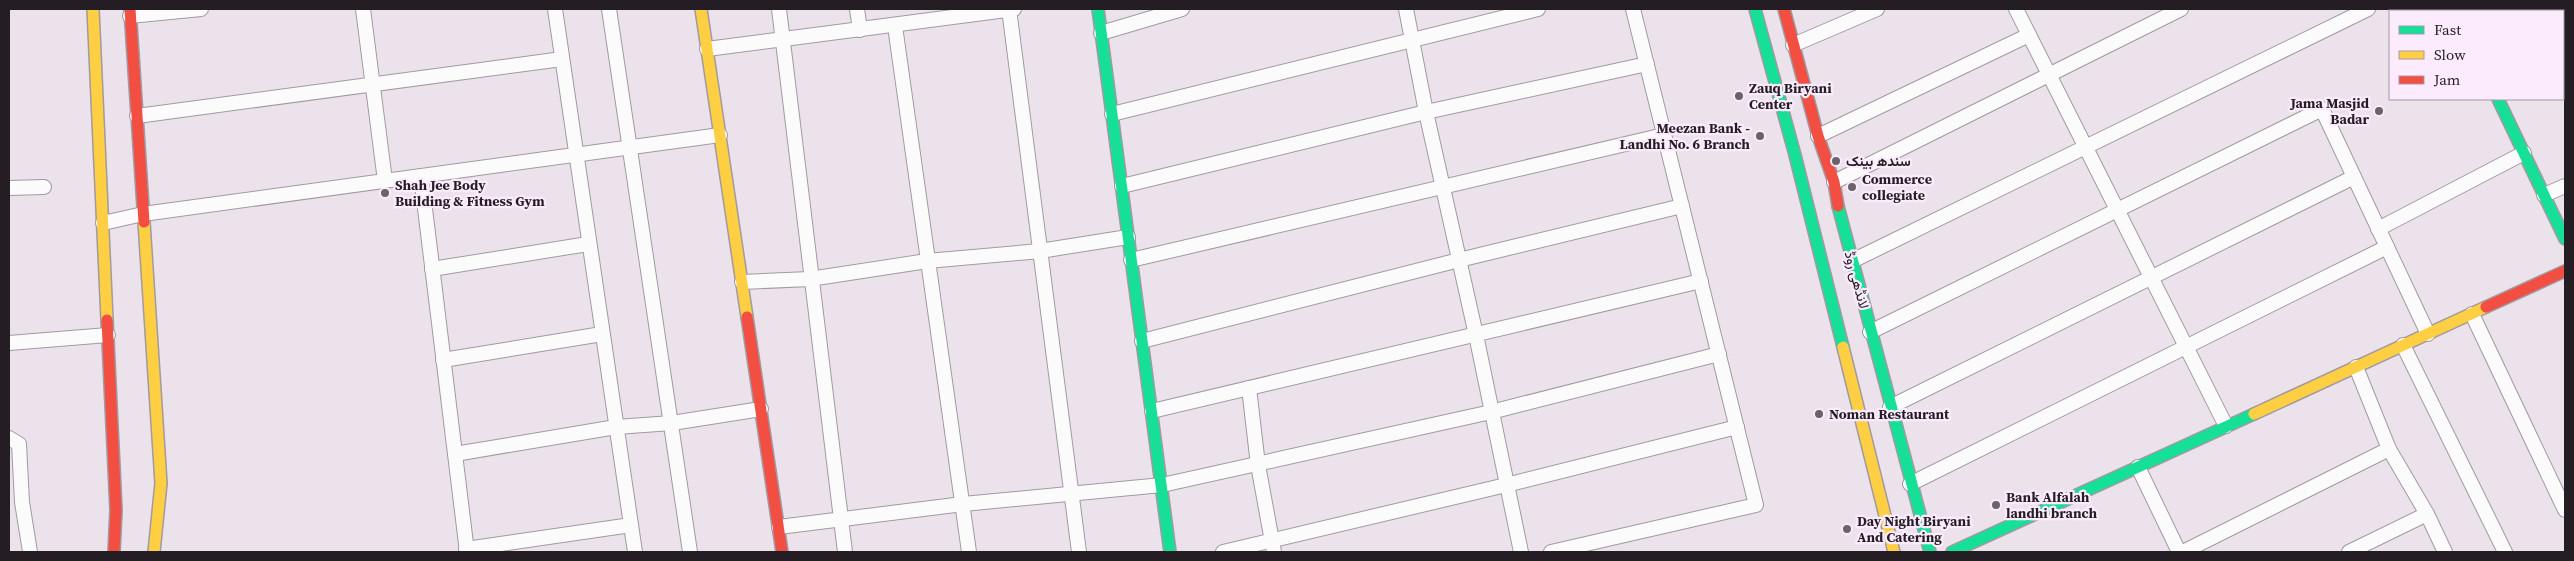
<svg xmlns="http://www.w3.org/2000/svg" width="2574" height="561" viewBox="0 0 2574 561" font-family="'Source Serif 4',Vazirmatn,serif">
<rect width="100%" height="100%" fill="#ece2ec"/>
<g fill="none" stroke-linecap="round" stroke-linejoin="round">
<defs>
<g id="street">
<polyline points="363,9 385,181"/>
<polyline points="555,9 635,552"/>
<polyline points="609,9 690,552"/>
<polyline points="779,9 845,552"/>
<polyline points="857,9 860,30"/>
<polyline points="1009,9 1079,552"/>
<polyline points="1406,9 1426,112 1476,335 1521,552"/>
<polyline points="2016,9 2226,426"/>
<polyline points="2539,9 2540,11"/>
<polyline points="130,16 201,9"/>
<polyline points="895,26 969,552"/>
<polyline points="1101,33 1182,9"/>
<polyline points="1793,45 1877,9"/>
<polyline points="707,49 1014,9"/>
<polyline points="2563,58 2565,63"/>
<polyline points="1112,114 1538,9"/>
<polyline points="137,116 562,59"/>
<polyline points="1818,136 2029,35"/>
<polyline points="421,176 467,552"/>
<polyline points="1834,182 2181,9"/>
<polyline points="1122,186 1426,112 1647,64"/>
<polyline points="9,188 44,187"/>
<polyline points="2544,195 2565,186"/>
<polyline points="103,223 143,214 720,135"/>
<polyline points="2378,229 2524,153"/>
<polyline points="1131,260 1664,135"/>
<polyline points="1852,261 2368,9"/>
<polyline points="432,269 588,244"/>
<polyline points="742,282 810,279 927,261 1040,251 1128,237"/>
<polyline points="2472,314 2565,510"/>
<polyline points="1870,332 2322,109 2428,334"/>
<polyline points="1142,341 1459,260 1682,206"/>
<polyline points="9,343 108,335"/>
<polyline points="2403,345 2505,552"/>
<polyline points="443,360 602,334"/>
<polyline points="2356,367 2389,449 2427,514 2445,552"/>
<polyline points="1249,388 1258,465 1274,552"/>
<polyline points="1890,407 2354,177"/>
<polyline points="1152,411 1701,281"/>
<polyline points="9,438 19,444 22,502 30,552"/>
<polyline points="455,454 616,427 672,423 761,409"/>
<polyline points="2138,467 2179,552"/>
<polyline points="1910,484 2387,247"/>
<polyline points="779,527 963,504 1162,485 1491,412 1719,354"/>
<polyline points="466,549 631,525"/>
<polyline points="1223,552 1506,485 1737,427"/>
<polyline points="1551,552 1756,505 1633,9"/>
<polyline points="2183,552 2389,449"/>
<polyline points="2349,552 2427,514"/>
</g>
<g id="fast">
<polyline points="1098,9 1170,552"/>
<polyline points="1755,9 1795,155 1843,347"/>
<polyline points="2455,9 2456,11"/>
<polyline points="2498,99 2565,239"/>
<polyline points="1838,206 1930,552"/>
<polyline points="1952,552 2254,414"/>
</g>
<g id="slow">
<polyline points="93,9 107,320"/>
<polyline points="701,9 747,317"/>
<polyline points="144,222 161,483 154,552"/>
<polyline points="1843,347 1894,552"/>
<polyline points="2254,414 2486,307"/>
</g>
<g id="jam">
<polyline points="130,9 144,222"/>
<polyline points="1784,9 1818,136 1834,182 1838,206"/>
<polyline points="2486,307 2565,271"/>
<polyline points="747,317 782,552"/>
<polyline points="107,320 116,510 114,552"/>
</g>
</defs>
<use href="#street" stroke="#a19aa1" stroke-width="16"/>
<use href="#fast" stroke="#a19aa1" stroke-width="14"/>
<use href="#slow" stroke="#a19aa1" stroke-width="14"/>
<use href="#jam" stroke="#a19aa1" stroke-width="14"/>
<use href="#street" stroke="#fcfbfc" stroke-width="14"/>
<use href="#fast" stroke="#16e098" stroke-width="11"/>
<use href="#slow" stroke="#ffcf43" stroke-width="11"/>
<use href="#jam" stroke="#f24e42" stroke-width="11"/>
</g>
<g fill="#6a636a" stroke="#fcebfd" stroke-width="2">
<circle cx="1739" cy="96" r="5"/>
<circle cx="2379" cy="111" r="5"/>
<circle cx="1760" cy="136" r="5"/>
<circle cx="1836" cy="161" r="5"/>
<circle cx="1852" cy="187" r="5"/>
<circle cx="385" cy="193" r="5"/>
<circle cx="1819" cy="414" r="5"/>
<circle cx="1996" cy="505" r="5"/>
<circle cx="1847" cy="529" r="5"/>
</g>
<g text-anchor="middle" stroke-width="4.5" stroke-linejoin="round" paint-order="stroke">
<g font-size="14" font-weight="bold" fill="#241e24" stroke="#fcebfd" text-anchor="start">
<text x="1749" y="93">Zauq Biryani<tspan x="1749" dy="16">Center</tspan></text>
<text x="2369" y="108" text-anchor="end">Jama Masjid<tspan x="2369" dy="16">Badar</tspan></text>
<text x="1750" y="133" text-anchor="end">Meezan Bank -<tspan x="1750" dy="16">Landhi No. 6 Branch</tspan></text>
<text x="1846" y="166">سندھ بینک</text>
<text x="1862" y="184">Commerce<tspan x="1862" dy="16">collegiate</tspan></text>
<text x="395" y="190">Shah Jee Body<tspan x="395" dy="16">Building &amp; Fitness Gym</tspan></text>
<text x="1829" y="419">Noman Restaurant</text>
<text x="2006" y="502">Bank Alfalah<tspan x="2006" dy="16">landhi branch</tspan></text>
<text x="1857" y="526">Day Night Biryani<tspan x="1857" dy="16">And Catering</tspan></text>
</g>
<g font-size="14" fill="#241e24" stroke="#fcebfd">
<text transform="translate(1857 280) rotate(75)" y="5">لانڈھی روڈ</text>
</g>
</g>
<rect width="2574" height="561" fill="none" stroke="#241e24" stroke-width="20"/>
<rect x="2389" y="10" width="175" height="90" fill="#fcebfd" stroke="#a699a6"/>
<rect x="2399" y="26" width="25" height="8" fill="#16e098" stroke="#a699a6"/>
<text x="2434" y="35" font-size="15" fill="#241e24">Fast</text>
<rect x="2399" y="51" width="25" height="8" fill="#ffcf43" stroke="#a699a6"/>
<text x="2434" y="60" font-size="15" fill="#241e24">Slow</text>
<rect x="2399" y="76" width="25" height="8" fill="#f24e42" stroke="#a699a6"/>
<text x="2434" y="85" font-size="15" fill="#241e24">Jam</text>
</svg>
